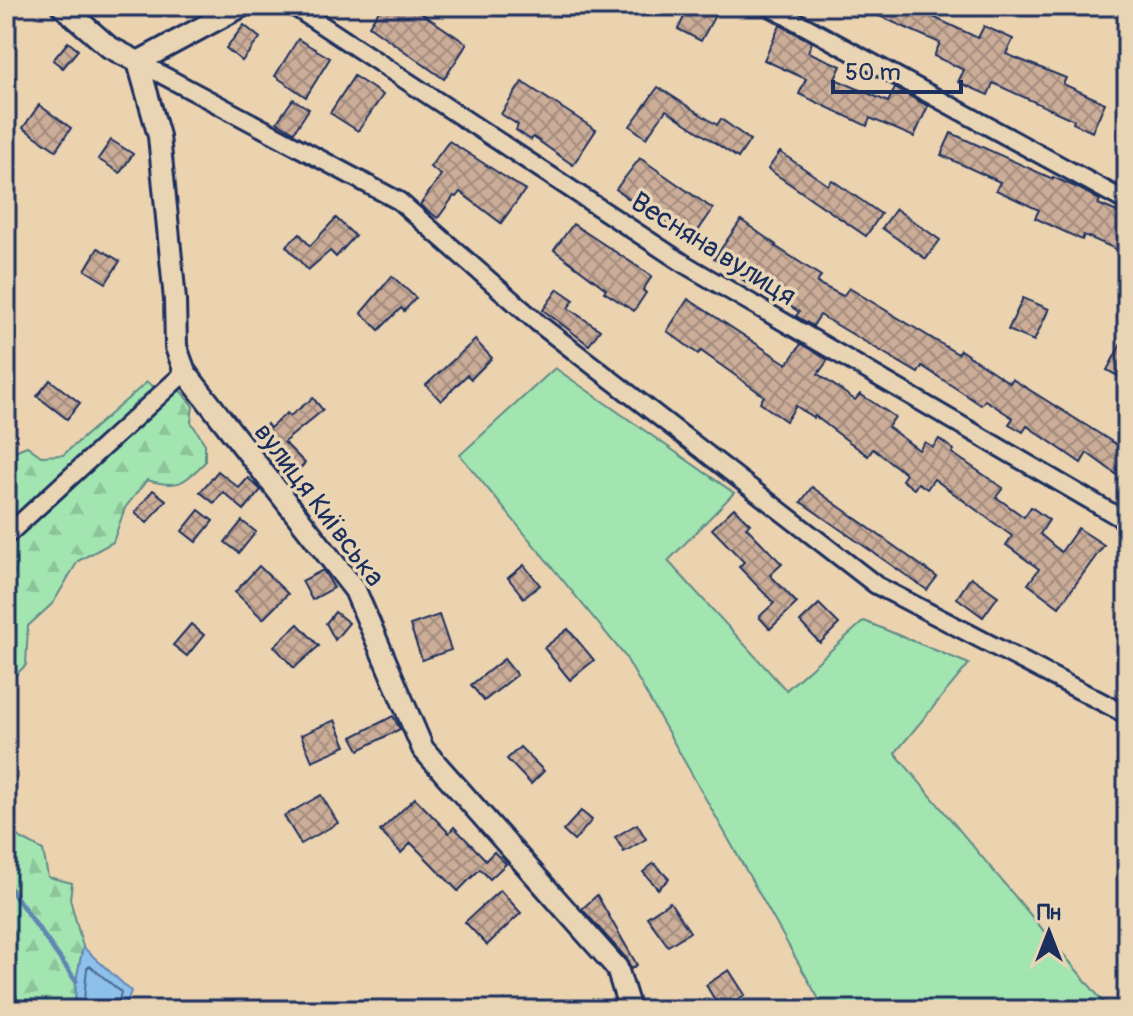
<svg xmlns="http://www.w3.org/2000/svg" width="1133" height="1016" viewBox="0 0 1133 1016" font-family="Pangolin,sans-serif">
<defs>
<pattern id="forest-firs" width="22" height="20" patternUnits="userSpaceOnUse" patternTransform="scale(2)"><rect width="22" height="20" fill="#a3e5b0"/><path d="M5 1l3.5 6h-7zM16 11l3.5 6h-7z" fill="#8cc59a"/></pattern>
<pattern id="building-cross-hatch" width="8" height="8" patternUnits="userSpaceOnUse" patternTransform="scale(2)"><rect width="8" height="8" fill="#cbad98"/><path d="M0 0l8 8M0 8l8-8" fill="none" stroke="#a48d7f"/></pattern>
</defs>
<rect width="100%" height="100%" fill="#ecd3b0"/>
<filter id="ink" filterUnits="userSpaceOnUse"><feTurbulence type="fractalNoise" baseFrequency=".0125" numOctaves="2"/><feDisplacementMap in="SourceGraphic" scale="16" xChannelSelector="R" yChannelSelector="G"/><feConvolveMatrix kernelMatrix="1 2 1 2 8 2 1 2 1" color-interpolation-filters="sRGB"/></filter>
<g filter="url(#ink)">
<polygon fill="#a3e5b0" stroke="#5f8a87" stroke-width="2" points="555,368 734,493 668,561 786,690 864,621 969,664 895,753 1110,1010 825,1010 625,656 460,455"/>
<g fill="url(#forest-firs)" stroke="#5f8a87" stroke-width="2">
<path d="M147 382 159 390H180L193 406 191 422 205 444V462C183 484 178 489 147 480L125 508 113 542 78 561 53 603 28 626 26 665 6 684V476L12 475V452L27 446 41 456 63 455Z"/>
<polygon points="6,825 15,835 43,850 48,877 72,883 70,899 83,947 76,981 75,1010 20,1010 6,956"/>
</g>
<polygon fill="#8ec1ea" stroke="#6087b2" stroke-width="2" points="83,947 131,991 124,1010 75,1010 76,981"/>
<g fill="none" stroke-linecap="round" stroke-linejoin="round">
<polyline stroke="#496996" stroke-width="2" points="83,1010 87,968 90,966 121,992 117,1010"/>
<polyline stroke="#6087b2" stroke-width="5" points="6,883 76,981"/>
</g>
<g fill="url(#building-cross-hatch)" stroke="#1b2f5e" stroke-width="2">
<polygon points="382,6 411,6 467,44 444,79 369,26"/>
<polygon points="663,6 720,6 701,41 678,29 684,17"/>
<polygon points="857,6 922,6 934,11 931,16 978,38 984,26 1013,39 1006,54 1066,78 1063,84 1105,103 1092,132 1073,123 1074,120 993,83 988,95 958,82 964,70 934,56 940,43"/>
<polygon points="244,25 260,38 242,61 226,48"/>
<polygon points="780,25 812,42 808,52 841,66 835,79 888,102 895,88 928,106 914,137 870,118 867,126 799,94 806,79 764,60"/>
<polygon points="298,39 330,58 306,97 275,76"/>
<polygon points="68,42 78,50 63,68 53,60"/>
<polygon points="354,76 383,95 358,131 330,113"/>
<polygon points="522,82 596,130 573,165 533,137 531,140 516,130 518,125 501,114"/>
<polygon points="658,87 717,125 721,119 750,140 738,158 666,110 646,138 630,126"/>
<polygon points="293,99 309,109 294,132 277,122"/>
<polygon points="39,105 71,128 56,150 23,128"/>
<polygon points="951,133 1053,179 1053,177 1080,189 1100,200 1098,204 1127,216 1127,254 1084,235 1082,240 1035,218 1039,210 996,190 1000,182 941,155"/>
<polygon points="111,140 133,154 120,173 98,159"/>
<polygon points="449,141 525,190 501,223 460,192 456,197 454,196 438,218 420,205 441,175 430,167"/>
<polygon points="780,152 828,185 832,180 881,214 866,236 768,169"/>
<polygon points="640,158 713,209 691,241 650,212 648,214 616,189"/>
<polygon points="896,209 940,240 926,259 882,228"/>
<polygon points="336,218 355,236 336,257 330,251 308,270 286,246 300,234 310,246"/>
<polygon points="741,220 776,245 775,246 821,276 817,283 843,296 849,288 958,354 960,350 1010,383 1012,379 1119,446 1127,434 1127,482 1087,453 1081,463 1027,426 1023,432 1009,424 1013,418 985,400 981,405 922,366 918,373 820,315 813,326 796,316 799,312 752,281 750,285 714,259"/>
<polygon points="573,224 652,276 643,290 646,293 634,311 604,292 606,289 554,250"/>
<polygon points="98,248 120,261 106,283 85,270"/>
<polygon points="392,276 416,298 404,311 401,308 379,330 361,313"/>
<polygon points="558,289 574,300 568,308 600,330 589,345 543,310"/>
<polygon points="1023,298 1049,309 1034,341 1008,330"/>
<polygon points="688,299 787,364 801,344 828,360 818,374 855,400 860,394 895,417 888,427 919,450 925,442 933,447 939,439 954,450 952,453 1003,488 996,497 1024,517 1031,507 1049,520 1040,534 1061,552 1078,528 1104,545 1059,607 1028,584 1039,569 1006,545 1012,536 934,479 927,489 918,483 914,489 902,480 906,474 873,449 868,456 815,416 814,418 796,406 786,421 760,403 764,396 701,351 698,354 667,331"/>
<polygon points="1127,333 1127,381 1107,370"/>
<polygon points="475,340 492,358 471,379 467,375 441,401 426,385"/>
<polygon points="50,380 80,403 67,419 37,396"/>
<polygon points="313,398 323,410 284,442 305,463 295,474 259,431 267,424 270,428 287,413 290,416"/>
<polygon points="218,471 239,488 248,478 261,490 244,510 223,492 214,503 200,492"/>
<polygon points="812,487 937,577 927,590 801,502"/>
<polygon points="153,490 166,500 147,523 135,513"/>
<polygon points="734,508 750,524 746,527 782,564 770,575 797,603 770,629 759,617 774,603 739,567 744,562 712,529"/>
<polygon points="199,510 213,521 196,542 182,531"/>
<polygon points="242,521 256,532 239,553 225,542"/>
<polygon points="524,565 540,585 524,598 508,578"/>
<polygon points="259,566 288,594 263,619 235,592"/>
<polygon points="323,570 334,588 312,600 302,581"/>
<polygon points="971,577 998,596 983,617 957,598"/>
<polygon points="819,604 839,624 820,643 800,622"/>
<polygon points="335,612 349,623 335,640 326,623"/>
<polygon points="439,615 451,650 422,660 410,625"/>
<polygon points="191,624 204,635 187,656 173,645"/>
<polygon points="298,624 319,646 294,668 274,646"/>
<polygon points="568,629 594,660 570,680 544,648"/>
<polygon points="504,659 517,675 484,701 471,685"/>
<polygon points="393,716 400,729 359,750 352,737"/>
<polygon points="335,720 346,746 312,761 301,735"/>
<polygon points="520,747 544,771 531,784 507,759"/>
<polygon points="321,795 338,823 301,844 284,816"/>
<polygon points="415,798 449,833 454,827 486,860 494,852 506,864 490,879 480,869 458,891 411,843 401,853 380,831"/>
<polygon points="581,811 592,820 574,841 563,831"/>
<polygon points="637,824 646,839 624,852 615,837"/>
<polygon points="654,863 669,879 658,889 643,872"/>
<polygon points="500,890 521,913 487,945 465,922"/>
<polygon points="597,895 637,965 631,969 627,959 582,909"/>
<polygon points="670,902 690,932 668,946 647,917"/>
<polygon points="729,970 745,995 721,1010 706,985"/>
</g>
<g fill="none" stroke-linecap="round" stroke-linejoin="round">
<defs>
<g id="minor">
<polyline points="293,6 686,265 1119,517"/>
<polyline points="768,6 1127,202"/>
<polyline points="138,62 399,201 538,323 876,585 1127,715"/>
<polyline points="6,536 185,372"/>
</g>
<g id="tertiary">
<polyline points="62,6 109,47 138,62"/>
<polyline points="138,62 159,136 175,300 176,347 185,372 355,590 423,749 617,968 630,1010"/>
<polyline points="138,62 242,6"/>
</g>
</defs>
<use href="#minor" stroke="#1b2f5e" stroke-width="22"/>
<use href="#tertiary" stroke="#1b2f5e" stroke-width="26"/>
<use href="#minor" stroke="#e9d5b3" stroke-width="16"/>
<use href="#tertiary" stroke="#e9d5b3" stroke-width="20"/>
</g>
</g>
<g text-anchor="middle" stroke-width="7" stroke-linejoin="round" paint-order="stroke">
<g font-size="28" fill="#1b2f5e" stroke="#e9d5b3">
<text transform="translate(714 248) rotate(32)" y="10">Весняна вулиця</text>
<text transform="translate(320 504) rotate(53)" y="10">вулиця Київська</text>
</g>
</g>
<rect width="1133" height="1016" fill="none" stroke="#e9d5b3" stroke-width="32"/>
<rect x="16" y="16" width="1101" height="984" fill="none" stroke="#1b2f5e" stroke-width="3" filter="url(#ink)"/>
<g transform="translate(1049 932)" stroke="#e9d5b3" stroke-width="6" paint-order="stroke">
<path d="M0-6L14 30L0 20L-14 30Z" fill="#1b2f5e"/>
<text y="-12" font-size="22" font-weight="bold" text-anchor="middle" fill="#1b2f5e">Пн</text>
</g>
<path d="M833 80v12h128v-12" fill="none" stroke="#1b2f5e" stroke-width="4"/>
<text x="845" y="80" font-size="24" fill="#1b2f5e" stroke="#e9d5b3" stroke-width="6" paint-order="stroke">50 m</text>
</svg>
